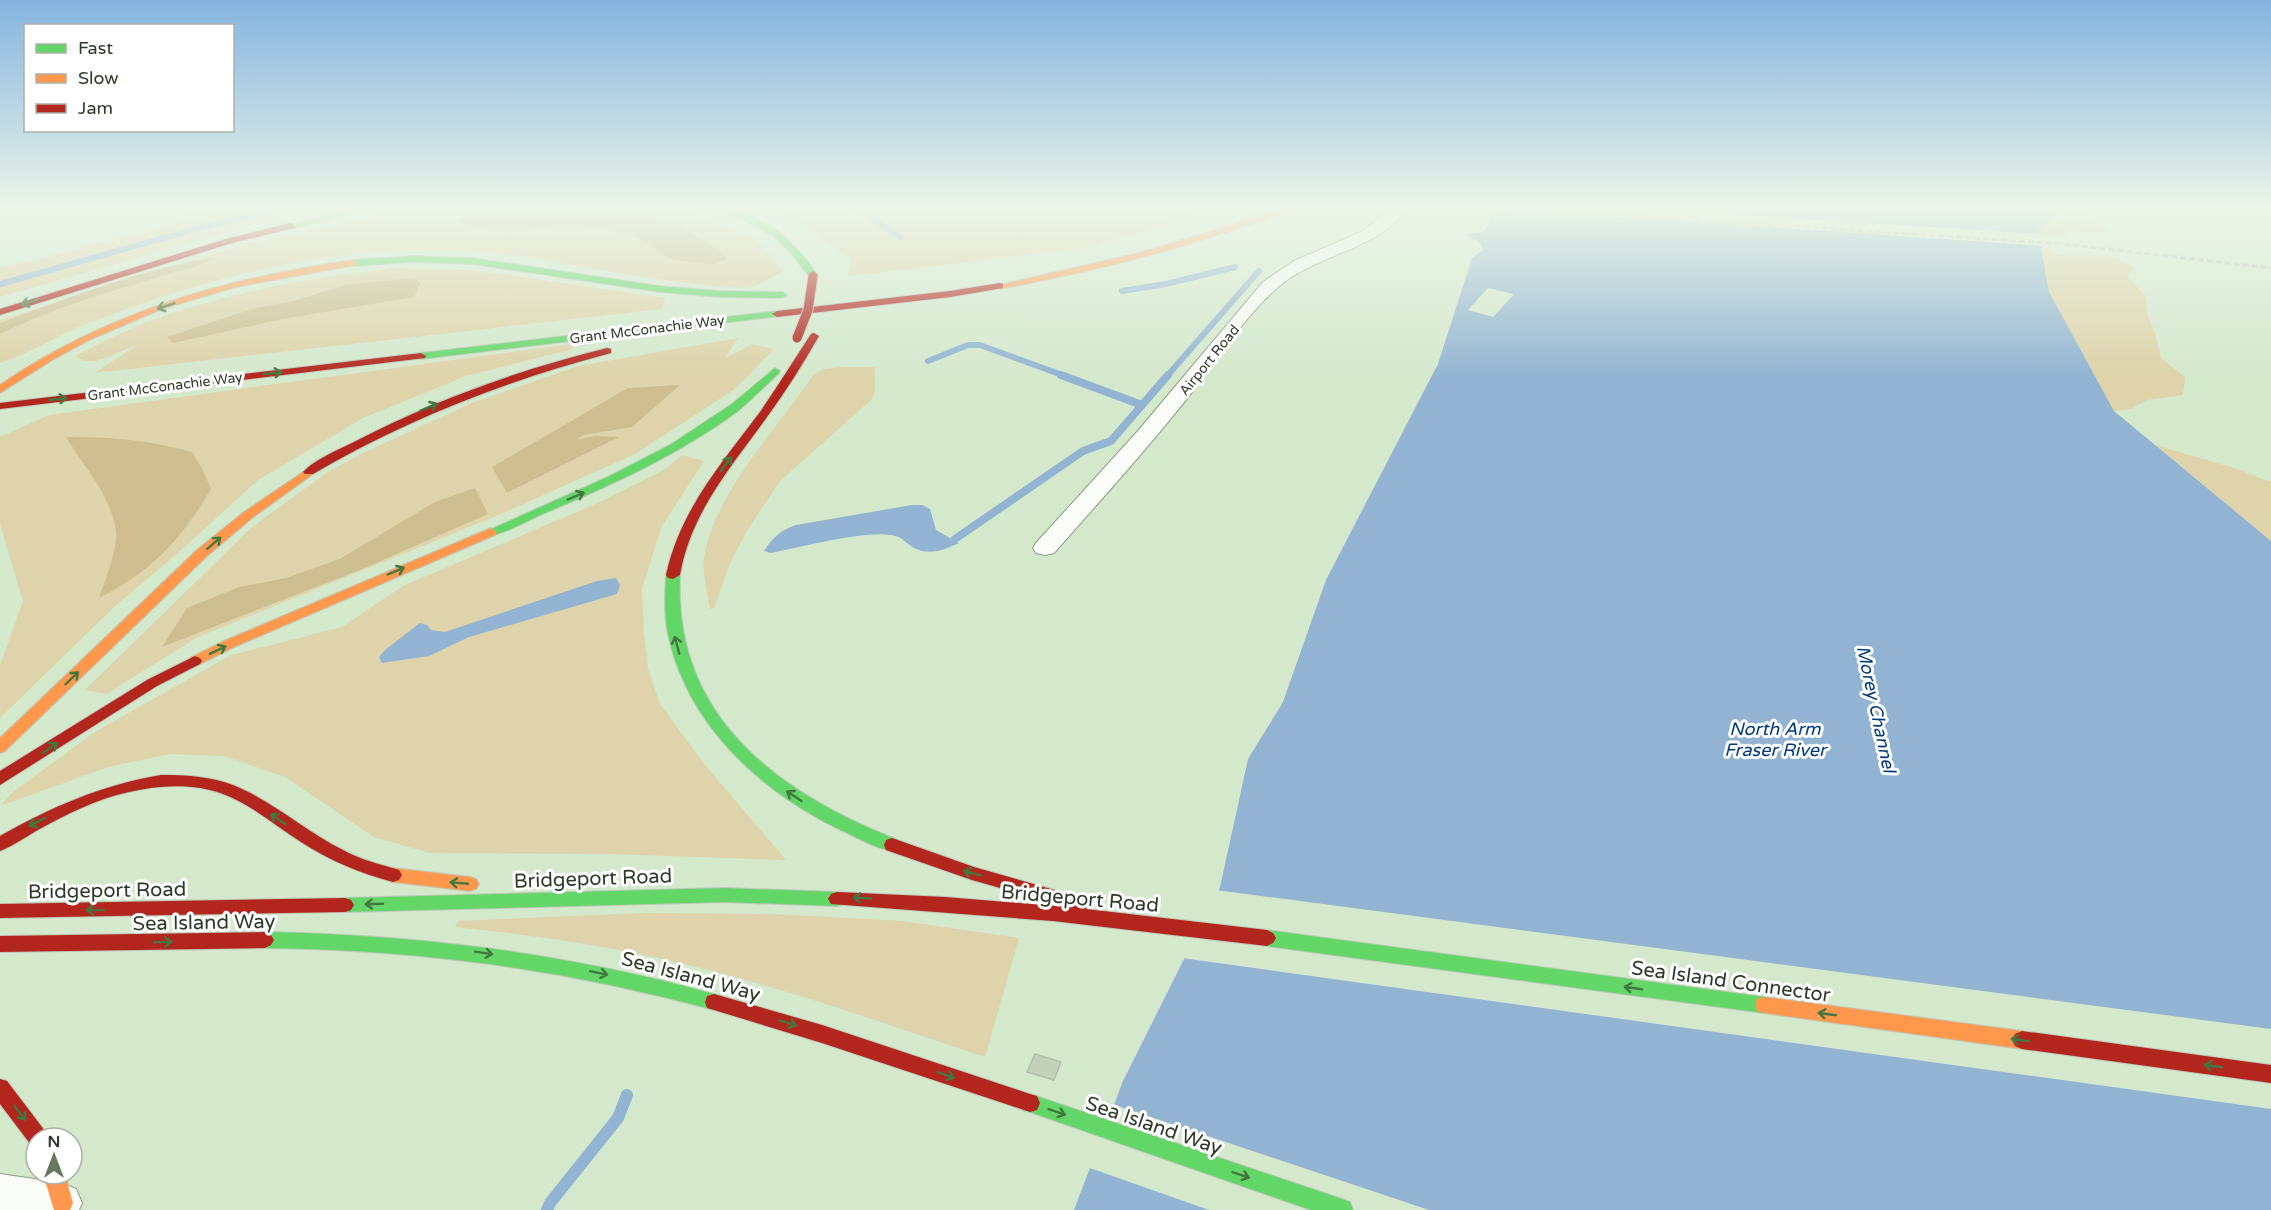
<svg xmlns="http://www.w3.org/2000/svg" width="2271" height="1210" viewBox="0 0 2271 1210" font-family="'Varela Round',sans-serif">
<rect width="100%" height="100%" fill="#d4e8cc"/>
<g fill="#ded3aa">
<polygon points="326,208 269,220 0,297 0,268 40,259 188,219 185,215 220,208"/>
<path d="M414 208H665L695 215 753 238 783 271C775 275 764 283 755 286 739 290 717 286 701 284 628 278 557 259 485 252 349 240 212 275 86 324 57 335 31 353 0 363V320L245 244Z"/>
<polygon points="758,208 1219,208 1093,247 848,276 851,258 788,217"/>
<polygon points="2063,208 2074,208 2108,231 2105,234 2064,230 2067,237 2039,234 2038,231"/>
<polygon points="2040,244 2059,255 2111,256 2134,267 2127,276 2146,297 2147,313 2155,333 2161,358 2185,377 2183,395 2147,400 2130,409 2114,411 2049,292"/>
<path d="M395 268 473 270 665 298 662 309 94 373 136 346C116 350 95 371 75 356 98 345 121 332 145 323 226 292 310 278 395 268Z"/>
<polygon points="738,338 725,358 753,344 774,349 735,389 635,454 501,514 198,637 106,694 85,690 252,527 328,472 361,454 472,403 578,366"/>
<polygon points="571,344 573,349 466,376 363,418 258,480 179,552 114,607 0,718 0,666 23,601 0,524 0,437 49,415"/>
<path d="M842 367H875V392L871 400 780 481 748 529 730 563 714 608 710 609C708 593 702 574 704 559 712 496 778 428 813 375L824 369Z"/>
<polygon points="2155,445 2234,468 2271,482 2271,541"/>
<polygon points="682,455 704,461 662,526 642,588 644,633 648,669 660,704 705,765 786,860 610,854 430,853 374,837 285,777 224,756 169,754 108,767 0,806 13,792 95,732 231,655 342,627 403,586 600,502 666,469"/>
<path d="M644 913 771 914 902 921 1019 938 985 1057C877 1021 769 982 658 958 591 943 523 934 455 927L458 921Z"/>
</g>
<g fill="#ccbe90">
<path d="M581 209C634 210 690 221 727 259L713 265 671 259 637 237 614 230 564 225 536 229 492 230 469 227 454 221C484 204 546 210 581 209Z"/>
<path d="M215 258 203 264C134 285 65 302 0 334V323C70 298 141 268 215 258Z"/>
<polygon points="416,278 420,284 414,297 283,319 173,343 167,337 255,308 294,301 348,284"/>
<polygon points="680,385 632,427 584,435 576,440 595,436 619,437 507,493 492,467 628,388"/>
<path d="M66 437C112 437 148 440 192 452L203 470 211 489C180 541 153 570 99 598 105 582 118 547 116 531 111 495 84 467 66 437Z"/>
<polygon points="475,488 488,514 362,569 162,647 187,608 239,587 286,578 340,559 435,502"/>
</g>
<g fill="#92b4d2">
<polygon points="1497,208 2063,208 2038,231 2049,292 2114,411 2271,541 2271,1210 1074,1210 1123,1081 1220,887 1248,759 1283,702 1326,580 1438,364 1472,258 1483,250 1479,242 1465,235 1484,231"/>
<path d="M912 505H922L930 509 936 530 959 543C944 550 930 556 914 548 903 542 906 538 891 535 862 531 802 547 771 553L764 551C773 537 781 530 796 525Z"/>
<polygon points="616,578 620,585 617,594 469,637 429,656 382,663 379,657 385,650 420,623 427,625 431,630 445,632 597,581"/>
</g>
<g fill="#d4e8cc">
<polygon points="1494,208 1627,208 2042,234 2044,246"/>
<polygon points="1488,288 1514,294 1493,317 1468,310"/>
<polygon points="1216,890 2271,1029 2271,1109 1182,958"/>
<polygon points="1112,1104 1429,1210 1209,1210 1087,1167"/>
</g>
<g fill="none" stroke-linecap="round" stroke-linejoin="round">
<g stroke="#92b4d2" stroke-width="6">
<polyline points="854,208 867,214 900,237"/>
<polyline points="0,284 206,226 286,208"/>
<polyline points="1122,291 1166,284 1235,267"/>
<polyline points="928,361 968,345 980,345 1065,376"/>
<polyline points="1167,376 1259,271"/>
</g>
<g stroke="#92b4d2" stroke-width="8">
<polyline points="1061,375 1142,405"/>
<polyline points="955,539 1083,451 1111,441 1168,375"/>
</g>
<polyline stroke="#92b4d2" stroke-width="12" points="547,1210 550,1203 618,1118 627,1095"/>
</g>
<polygon fill="#c1d1ba" stroke="#b1c0aa" stroke-width="1.5" points="1035,1054 1061,1062 1054,1080 1027,1072"/>
<g fill="none" stroke-linecap="round" stroke-linejoin="round">
<defs>
<g id="street">
<path d="M1391 208H1408C1376 252 1316 253 1277 288 1241 320 1215 364 1185 401 1143 454 1098 503 1054 553L1045 555 1036 553 1033 548 1036 543 1137 432 1263 282 1294 261 1363 231Z"/>
<polygon points="0,1174 62,1183 76,1189 82,1203 79,1210 0,1210"/>
</g>
<g id="fast">
<polygon points="358,208 373,208 291,229 287,226"/>
<path d="M719 208C760 208 797 244 818 276L816 278H810L792 254 772 235Z"/>
<polygon points="413,256 472,258 660,286 720,291 782,292 787,295 782,298 720,297 660,292 472,264 413,262 353,266 349,263 353,260"/>
<polygon points="777,311 780,312 780,316 421,359 416,356 421,353"/>
<path d="M775 368 780 371 779 373C765 386 752 399 738 411 677 456 607 487 538 516 526 522 498 537 487 535L485 532 610 476 670 445 732 404Z"/>
<path d="M673 571 680 575C673 717 778 793 898 840L900 845 898 850C885 854 856 837 843 831 762 793 687 725 668 634 664 614 665 595 666 575Z"/>
<polygon points="725,888 837,892 843,894 846,899 843,904 837,906 725,902 345,912 339,910 336,905 339,900 345,898"/>
<polygon points="1267,930 1764,997 1771,999 1773,1005 1771,1011 1764,1013 1267,946 1261,943 1258,938 1261,933"/>
<path d="M265 932C421 935 563 953 714 994L721 996 723 1002 721 1008 714 1010C563 969 421 950 265 948L259 945 256 940 259 935Z"/>
<polygon points="1030,1094 1342,1199 1350,1202 1353,1210 1311,1210 1030,1112 1023,1110 1020,1103 1023,1096"/>
</g>
<g id="slow">
<path d="M1277 208H1289C1274 219 1251 224 1233 230 1157 256 1079 274 1000 289L995 286 1142 252 1212 231Z"/>
<path d="M353 260 356 261V265L236 287 162 309 89 340 54 359 0 393V385C106 312 226 278 353 260Z"/>
<polygon points="309,468 315,472 313,474 252,518 207,556 5,751 0,753 0,738 197,550 244,512"/>
<polygon points="491,528 497,532 495,535 234,647 200,664 195,666 188,661 190,658 224,641"/>
<polygon points="393,868 470,877 476,879 479,884 476,889 470,891 393,882 387,880 384,875 387,870"/>
<polygon points="1764,997 2022,1031 2029,1034 2032,1040 2029,1046 2022,1049 1764,1013 1757,1011 1755,1005 1757,999"/>
<polygon points="43,1174 65,1174 73,1203 70,1210 54,1210"/>
</g>
<g id="jam">
<polygon points="291,223 295,226 294,228 232,243 0,315 0,309 226,239"/>
<polygon points="1000,283 1003,284 1003,288 950,297 777,317 772,314 777,311 950,291"/>
<path d="M814 333 819 336C803 364 786 391 767 417 731 467 691 512 680 575L673 579 668 578 666 575C680 510 722 463 760 412 778 386 794 360 811 334Z"/>
<path d="M607 348 611 349V353C505 381 407 419 313 474H305L303 472C315 459 338 450 354 442 434 400 519 370 607 348Z"/>
<polygon points="421,353 426,356 425,358 0,409 0,403"/>
<polygon points="195,656 200,658 202,661 200,664 157,686 0,785 0,771 147,680"/>
<path d="M161 775C185 775 210 776 233 785 273 801 305 831 343 850 361 860 380 864 399 870L402 875 399 880 393 882C360 873 330 861 301 842 276 826 252 805 223 794 194 783 159 785 129 792 96 799 65 815 36 831 24 838 13 846 0 851V836C51 807 102 785 161 775Z"/>
<polygon points="892,838 974,867 1086,899 1089,904 1086,909 1267,930 1273,933 1276,938 1273,943 1267,946 1053,921 831,904 828,899 831,894 837,892 945,897 1067,907 972,880 886,850 884,845 886,840"/>
<polygon points="345,898 351,900 354,905 351,910 345,912 0,918 0,904"/>
<polygon points="265,932 271,935 274,940 271,945 265,948 0,952 0,936"/>
<polygon points="714,994 822,1025 1030,1094 1037,1096 1040,1103 1037,1110 1030,1112 822,1043 714,1010 707,1008 705,1002 707,996"/>
<polygon points="2022,1031 2271,1065 2271,1083 2022,1049 2015,1046 2012,1040 2015,1034"/>
<polygon points="0,1079 7,1081 45,1131 48,1138 36,1138 36,1147 31,1145 0,1104"/>
</g>
</defs>
<use href="#street" stroke="#8e9d87" stroke-width="2"/>
<use href="#fast" stroke="#bec8b9" stroke-width="2"/>
<use href="#slow" stroke="#bec8b9" stroke-width="2"/>
<use href="#jam" stroke="#bec8b9" stroke-width="2"/>
<use href="#street" fill="#f9fcf7" fill-rule="evenodd"/>
<use href="#fast" fill="#63d668" fill-rule="evenodd"/>
<use href="#slow" fill="#ff974d" fill-rule="evenodd"/>
<use href="#jam" fill="#b3261e" fill-rule="evenodd"/>
<polyline stroke="#bfc3bd" stroke-width="3" stroke-dasharray="6 3" stroke-linecap="butt" points="1516,208 2063,244 2271,268"/>
<defs>
<polyline id="jam-bridge" points="797,338 808,310 813,276"/>
</defs>
<use href="#jam-bridge" stroke="#bec8b9" stroke-width="11" stroke-linecap="butt"/>
<use href="#jam-bridge" stroke="#b3261e" stroke-width="9"/>
</g>
<defs><path id="oneway-shaft" d="M-6 0H5M1.5-3L5.5 0L1.5 3" fill="none" stroke-width="1.6" stroke-linecap="round" stroke-linejoin="round" transform="scale(1.5)"/></defs>
<g stroke="#427840">
<use href="#oneway-shaft" transform="translate(30 302) rotate(162)"/>
<use href="#oneway-shaft" transform="translate(166 306) rotate(161)"/>
<use href="#oneway-shaft" transform="translate(273 373) rotate(-7)"/>
<use href="#oneway-shaft" transform="translate(58 399) rotate(-7)"/>
<use href="#oneway-shaft" transform="translate(429 407) rotate(-23)"/>
<use href="#oneway-shaft" transform="translate(726 464) rotate(-54)"/>
<use href="#oneway-shaft" transform="translate(576 496) rotate(-23)"/>
<use href="#oneway-shaft" transform="translate(214 543) rotate(-41)"/>
<use href="#oneway-shaft" transform="translate(396 571) rotate(-23)"/>
<use href="#oneway-shaft" transform="translate(677 645) rotate(-105)"/>
<use href="#oneway-shaft" transform="translate(218 650) rotate(-26)"/>
<use href="#oneway-shaft" transform="translate(72 678) rotate(-44)"/>
<use href="#oneway-shaft" transform="translate(50 748) rotate(-35)"/>
<use href="#oneway-shaft" transform="translate(794 796) rotate(-146)"/>
<use href="#oneway-shaft" transform="translate(278 819) rotate(-145)"/>
<use href="#oneway-shaft" transform="translate(37 822) rotate(153)"/>
<use href="#oneway-shaft" transform="translate(972 873) rotate(-165)"/>
<use href="#oneway-shaft" transform="translate(459 883) rotate(-175)"/>
<use href="#oneway-shaft" transform="translate(862 898) rotate(-177)"/>
<use href="#oneway-shaft" transform="translate(374 904) rotate(178)"/>
<use href="#oneway-shaft" transform="translate(95 910) rotate(179)"/>
<use href="#oneway-shaft" transform="translate(163 942) rotate(-1)"/>
<use href="#oneway-shaft" transform="translate(484 953) rotate(9)"/>
<use href="#oneway-shaft" transform="translate(599 973) rotate(12)"/>
<use href="#oneway-shaft" transform="translate(1633 988) rotate(-172)"/>
<use href="#oneway-shaft" transform="translate(1827 1014) rotate(-172)"/>
<use href="#oneway-shaft" transform="translate(788 1023) rotate(17)"/>
<use href="#oneway-shaft" transform="translate(2020 1040) rotate(-172)"/>
<use href="#oneway-shaft" transform="translate(2213 1066) rotate(-172)"/>
<use href="#oneway-shaft" transform="translate(946 1075) rotate(18)"/>
<use href="#oneway-shaft" transform="translate(1057 1112) rotate(19)"/>
<use href="#oneway-shaft" transform="translate(20 1113) rotate(52)"/>
<use href="#oneway-shaft" transform="translate(1241 1175) rotate(19)"/>
</g>
<linearGradient id="sky" x2="0" y2="1"><stop stop-color="#85b4df"/><stop offset="0.55" stop-color="#ecf5e8"/><stop offset="1" stop-color="#ecf5e8" stop-opacity="0"/></linearGradient>
<rect width="2271" height="378" fill="url(#sky)"/>
<g text-anchor="middle" stroke-width="6" stroke-linejoin="round" paint-order="stroke">
<g font-size="14" fill="#2c3a26" stroke="#fff">
<text transform="translate(647 329) rotate(-7)" y="5">Grant McConachie Way</text>
<text transform="translate(1209 360) rotate(-51)" y="5">Airport Road</text>
<text transform="translate(165 386) rotate(-7)" y="5">Grant McConachie Way</text>
</g>
<g font-size="18" font-style="italic" fill="#003a7b" stroke="#fff">
<text transform="translate(1876 709) rotate(78)" y="6">Morey Channel</text>
<text x="1775" y="735">North Arm<tspan x="1775" dy="21">Fraser River</tspan></text>
</g>
<g font-size="20" fill="#2c3a26" stroke="#fff">
<text transform="translate(593 878) rotate(-2)" y="7">Bridgeport Road</text>
<text transform="translate(107 890) rotate(-1)" y="7">Bridgeport Road</text>
<text transform="translate(1080 898) rotate(5)" y="7">Bridgeport Road</text>
<text transform="translate(204 922) rotate(-1)" y="7">Sea Island Way</text>
<text transform="translate(691 976) rotate(15)" y="7">Sea Island Way</text>
<text transform="translate(1731 981) rotate(8)" y="7">Sea Island Connector</text>
<text transform="translate(1154 1125) rotate(19)" y="7">Sea Island Way</text>
</g>
</g>
<rect x="24" y="24" width="210" height="108" fill="#ffffff" stroke="#abb0a8" stroke-width="1.5"/>
<rect x="36" y="44" width="30" height="9" fill="#63d668" stroke="#abb0a8" stroke-width="1.5"/>
<text x="78" y="54" font-size="18" fill="#2c3a26">Fast</text>
<rect x="36" y="74" width="30" height="9" fill="#ff974d" stroke="#abb0a8" stroke-width="1.5"/>
<text x="78" y="84" font-size="18" fill="#2c3a26">Slow</text>
<rect x="36" y="104" width="30" height="9" fill="#b3261e" stroke="#abb0a8" stroke-width="1.5"/>
<text x="78" y="114" font-size="18" fill="#2c3a26">Jam</text>
<g transform="translate(54 1156)"><circle r="28" fill="#ffffff" stroke="#abb0a8" stroke-width="1.5"/>
<path d="M0-4.5L10 22L0 15L-10 22Z" fill="#677760"/>
<text y="-9" font-size="16" font-weight="bold" text-anchor="middle" fill="#2c3a26">N</text>
</g>
</svg>
